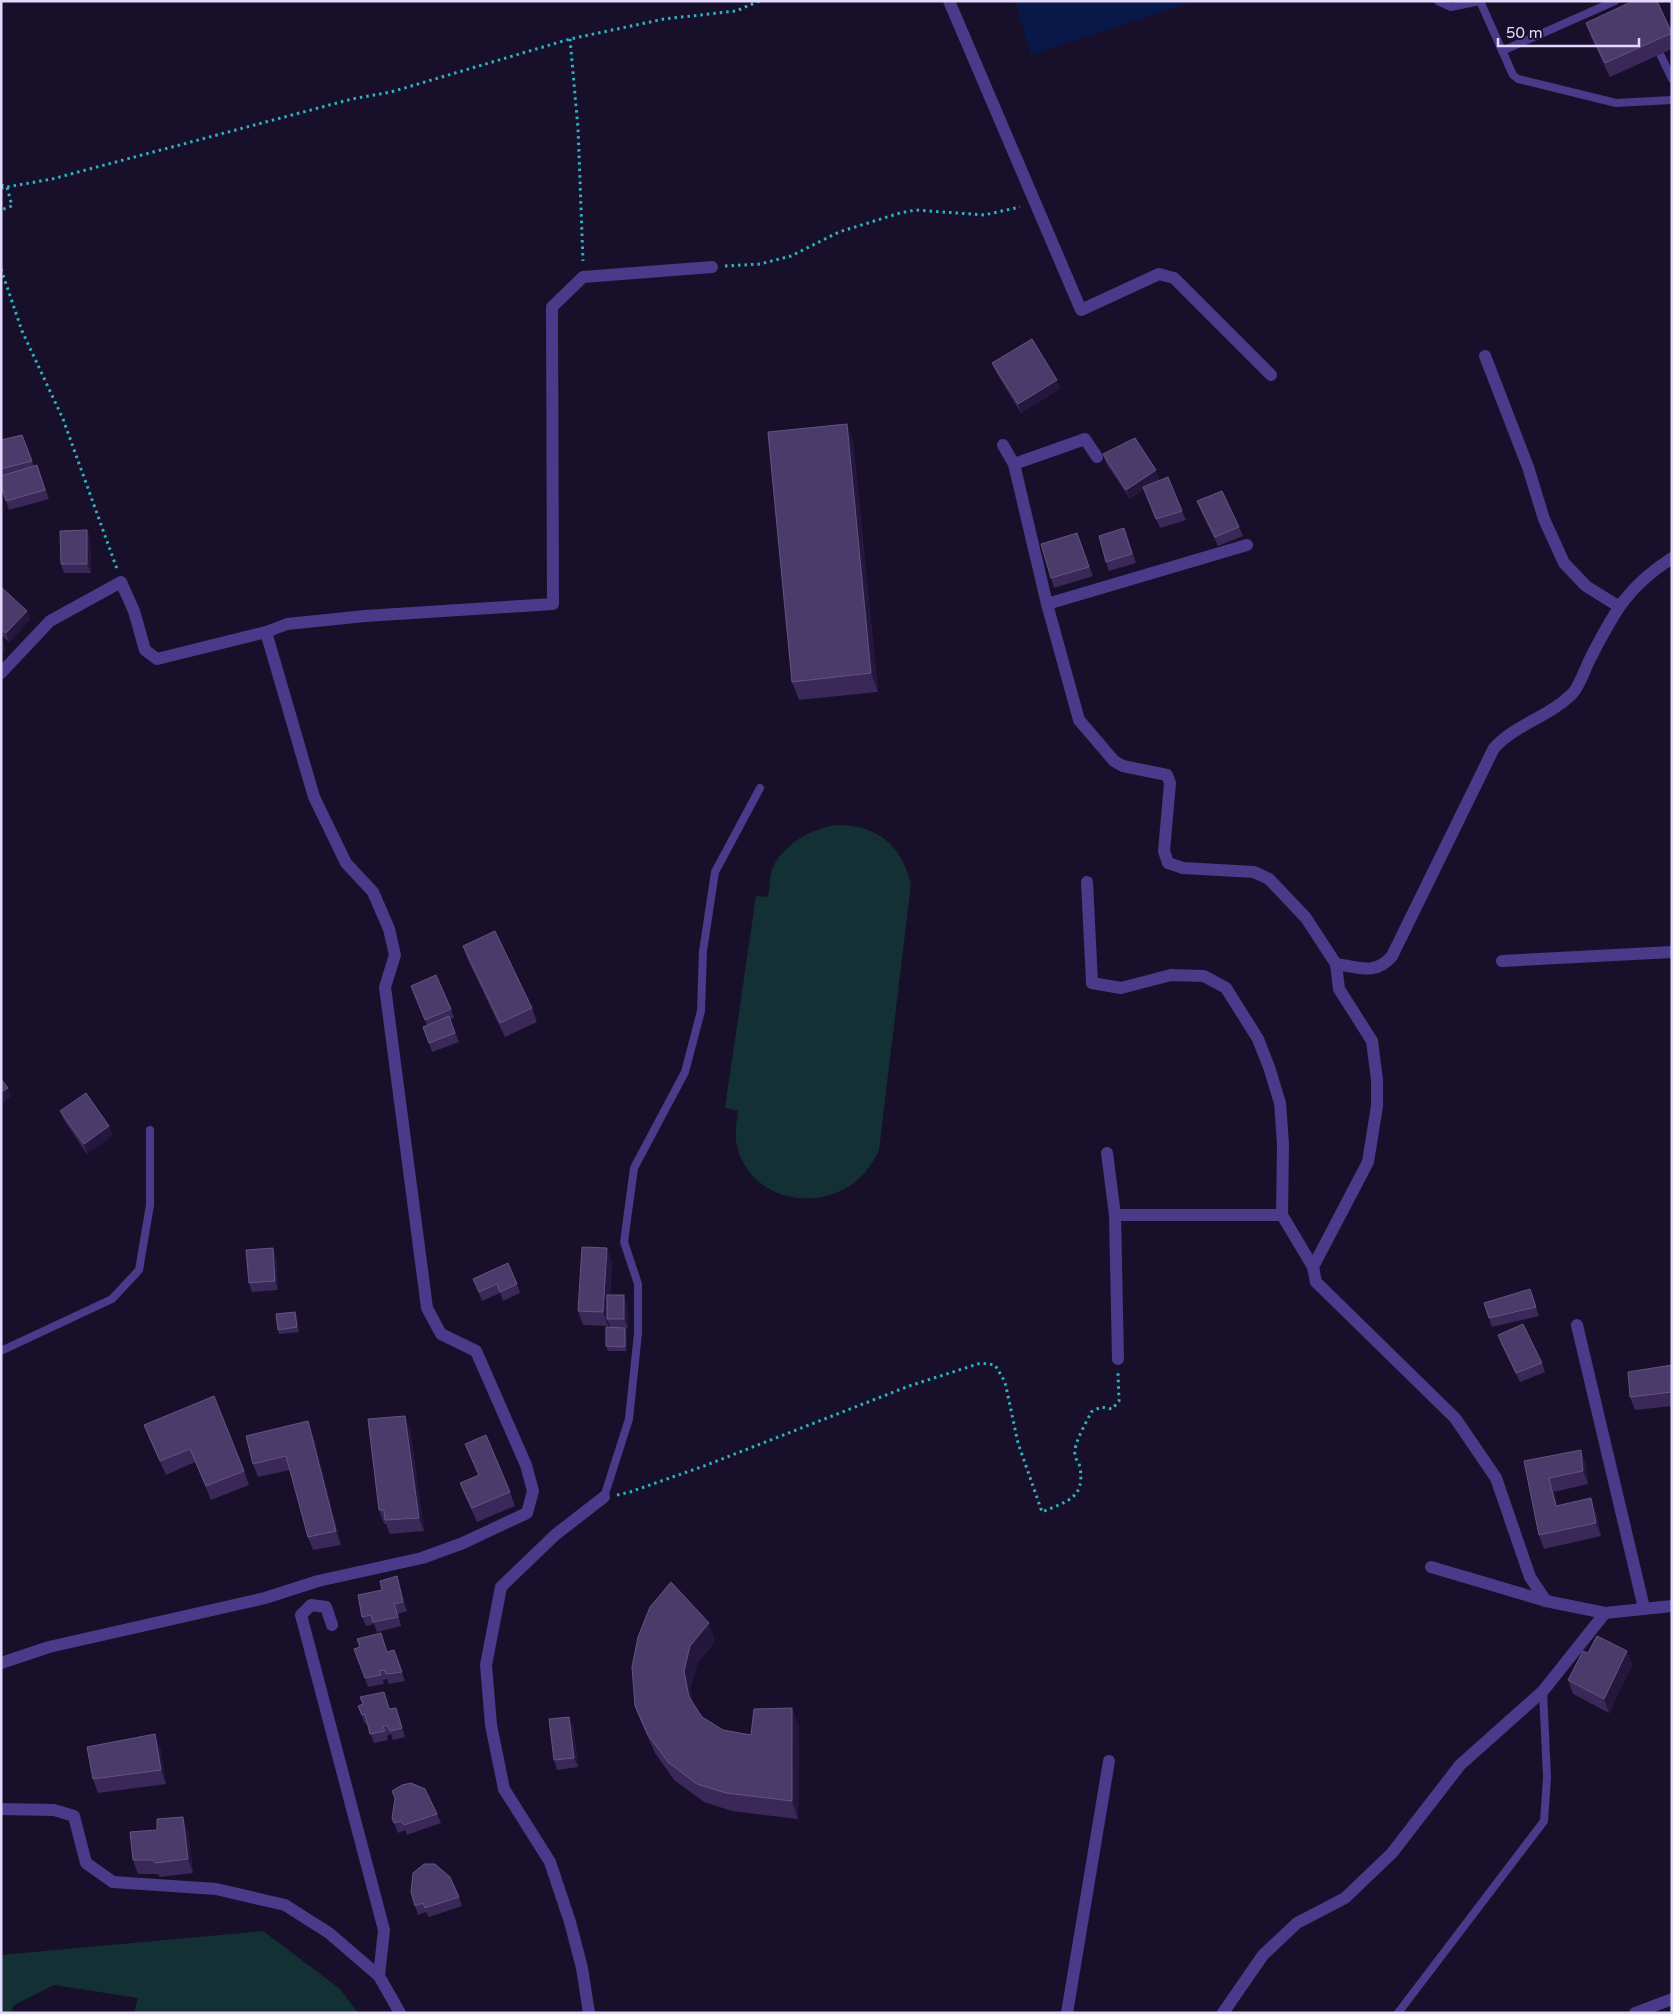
<svg xmlns="http://www.w3.org/2000/svg" width="1673" height="2014" viewBox="0 0 1673 2014" font-family="'Varela Round',sans-serif">
<rect width="100%" height="100%" fill="#18102a"/>
<g fill="#133034">
<path d="M836 825C877 825 901 844 911 884L879 1150C871 1166 861 1181 844 1189 802 1212 744 1192 736 1141 735 1131 737 1121 738 1111L725 1108 756 896 768 897C770 888 769 875 773 867 785 843 811 829 836 825Z"/>
<polygon points="263,1931 340,1989 358,2013 134,2013 138,1998 54,1985 14,2005 10,2013 1,2013 1,1955"/>
</g>
<polygon fill="#091749" points="1015,1 1189,1 1190,3 1031,55"/>
<g fill="none" stroke-linecap="round" stroke-linejoin="round">
<g stroke="#2db2bf" stroke-width="3" stroke-dasharray="2.5 4" stroke-linecap="butt">
<polyline points="570,39 578,128 583,261"/>
<polyline points="1,185 7,187 52,179 352,99 391,92 570,39 664,19 736,11 759,1"/>
<polyline points="1,188 7,187 12,206 1,210"/>
<polyline points="725,266 760,264 791,256 839,232 900,213 916,210 984,215 1020,207"/>
<polyline points="1,269 22,331 63,419 117,569"/>
<path d="M617 1495 630 1492 704 1466 909 1386 981 1363 995 1365 1005 1382 1018 1443 1042 1512C1067 1501 1085 1499 1080 1467 1079 1463 1076 1460 1075 1456 1073 1443 1086 1424 1091 1412L1101 1407 1112 1409 1119 1401 1118 1373"/>
</g>
<g stroke="#493a8a" stroke-width="8">
<polyline points="1438,1 1451,7 1480,1"/>
<polyline points="1480,1 1513,75 1518,79 1616,103 1672,100"/>
<polyline points="1502,51 1615,1"/>
<polyline points="1660,54 1672,79"/>
<polyline points="1,1351 112,1299 139,1270 150,1205 150,1130"/>
<polyline points="604,1497 629,1419 638,1333 638,1284 624,1242 634,1168 685,1072 701,1011 703,951 715,872 760,788"/>
<polyline points="1398,2013 1544,1821 1547,1777 1543,1691"/>
</g>
<g stroke="#493a8a" stroke-width="12">
<polyline points="949,1 1081,310 1159,274 1174,278 1271,375"/>
<polyline points="1485,356 1528,467 1544,519 1564,563 1586,586 1618,606"/>
<polyline points="1003,445 1014,464 1047,604"/>
<polyline points="1014,464 1085,439 1097,457"/>
<polyline points="1247,545 1047,604 1079,720 1114,761 1123,766 1167,775 1170,783 1164,851 1168,863 1183,868 1254,872 1269,879 1306,918 1336,964 1339,989 1372,1041 1377,1080 1377,1106 1368,1162 1313,1267"/>
<polyline points="266,632 287,624 365,616 553,604 552,307 583,277 712,267"/>
<polyline points="1,673 50,621 121,582 134,611 145,650 157,659 266,632 314,797 346,863 373,892 389,929 395,955 385,987 427,1308 441,1334 476,1351 526,1465 533,1491 527,1513 463,1543 422,1558 318,1581 265,1598 49,1647 1,1663"/>
<polyline points="1087,882 1092,983 1121,988 1171,975 1204,976 1226,988 1258,1039 1269,1067 1280,1103 1283,1144 1282,1215 1313,1267 1316,1282 1455,1418 1496,1478 1530,1577 1546,1601 1605,1613"/>
<polyline points="1502,961 1672,952"/>
<path d="M1336 964C1359 967 1375 976 1392 956L1494 748C1516 724 1549 717 1572 694 1580 686 1585 668 1591 657 1614 612 1628 586 1672 558"/>
<polyline points="1107,1153 1115,1215 1118,1359"/>
<polyline points="1115,1215 1282,1215"/>
<polyline points="1577,1325 1644,1608"/>
<polyline points="1431,1567 1546,1601"/>
<polyline points="332,1625 326,1607 311,1605 301,1615 384,1930 379,1976 400,2013"/>
<polyline points="1,1809 54,1810 74,1816 86,1863 113,1882 216,1889 285,1905 329,1933 379,1976"/>
<polyline points="589,2013 582,1968 570,1922 550,1862 504,1789 491,1725 486,1665 501,1587 555,1535 604,1497"/>
<polyline points="1067,2013 1109,1761"/>
<polyline points="1223,2013 1263,1955 1297,1923 1345,1898 1392,1853 1460,1765 1543,1691 1605,1613 1672,1606"/>
<polyline points="1635,2013 1672,1999"/>
</g>
</g>
<g fill="#392858">
<polygon points="1586,23 1672,32 1672,49 1610,77 1591,37"/>
<polygon points="992,363 1057,380 1060,389 1021,413 996,372"/>
<polygon points="22,435 34,466 37,465 49,499 9,510 1,485 1,440"/>
<polygon points="853,442 878,692 799,700 792,682"/>
<polygon points="1103,454 1159,479 1155,483 1182,511 1186,520 1160,528 1144,489 1130,499 1106,463"/>
<polygon points="1197,501 1239,527 1243,536 1218,546 1201,511"/>
<polygon points="87,530 90,539 91,573 64,573 61,564"/>
<polygon points="1077,533 1093,576 1054,588 1051,578"/>
<polygon points="1128,538 1136,563 1109,571 1106,562"/>
<polygon points="1,587 27,611 30,620 9,642 1,635"/>
<polygon points="463,946 532,1008 537,1022 505,1037 468,960"/>
<polygon points="411,986 451,1009 454,1018 450,1020 459,1042 432,1052 423,1027 427,1025"/>
<polygon points="60,1111 113,1135 87,1154 64,1120"/>
<polygon points="276,1257 278,1290 252,1292 249,1283"/>
<polygon points="612,1262 610,1295 627,1304 628,1328 625,1328 627,1332 627,1351 608,1351 606,1346 610,1327 608,1322 608,1326 583,1325 578,1311"/>
<polygon points="473,1279 517,1284 520,1293 503,1301 500,1293 482,1301"/>
<polygon points="1533,1298 1539,1316 1492,1327 1484,1303"/>
<polygon points="295,1312 297,1316 299,1332 279,1334 278,1330"/>
<polygon points="1498,1335 1542,1363 1545,1372 1520,1382 1501,1344"/>
<polygon points="1672,1365 1672,1406 1635,1410 1630,1397"/>
<polygon points="144,1425 244,1471 249,1485 211,1500 195,1462 166,1475 149,1438"/>
<polygon points="410,1429 424,1531 390,1534 386,1524 384,1524 379,1510"/>
<polygon points="313,1435 341,1545 313,1550 308,1537 290,1470 258,1477 253,1464"/>
<polygon points="465,1444 510,1492 515,1506 477,1522 465,1496 460,1483 478,1475"/>
<polygon points="1524,1461 1586,1464 1588,1484 1554,1492 1557,1506 1596,1512 1601,1536 1544,1549 1539,1535"/>
<polygon points="397,1576 400,1586 407,1611 398,1614 401,1626 377,1632 374,1624 366,1626 362,1617 382,1590"/>
<polygon points="715,1641 697,1664 690,1689 693,1703 702,1717 723,1730 751,1735 799,1726 798,1819 732,1811 704,1802 674,1780 655,1753 642,1724 635,1706"/>
<polygon points="354,1649 387,1652 394,1650 405,1681 389,1684 387,1679 383,1680 384,1684 368,1687"/>
<polygon points="1627,1651 1632,1665 1609,1713 1573,1694 1568,1680 1588,1653"/>
<polygon points="384,1692 390,1709 399,1717 405,1737 393,1740 391,1734 387,1736 388,1740 374,1743 367,1724 365,1724 358,1706"/>
<polygon points="573,1726 578,1767 557,1770 554,1760"/>
<polygon points="160,1748 166,1784 98,1793 93,1779"/>
<polygon points="437,1814 441,1823 407,1835 405,1830 398,1833 392,1818"/>
<polygon points="188,1831 193,1873 160,1877 158,1874 138,1874 133,1860"/>
<polygon points="411,1892 459,1897 462,1906 429,1917 426,1912 418,1915"/>
</g>
<g fill="#24173e">
<polygon points="1057,380 1060,389 1021,413 1018,404"/>
<polygon points="847,424 853,442 878,692 871,673"/>
<polygon points="1156,470 1159,479 1130,499 1126,490"/>
<polygon points="87,530 90,539 91,573 87,564"/>
<polygon points="27,611 30,620 9,642 6,633"/>
<polygon points="3,640 6,650 1,655 1,642"/>
<polygon points="8,1088 11,1097 1,1104 1,1092"/>
<polygon points="109,1126 113,1135 87,1154 84,1144"/>
<polygon points="273,1248 276,1257 278,1290 275,1281"/>
<polygon points="607,1248 612,1262 608,1319 607,1319 608,1322 608,1326 603,1312"/>
<polygon points="624,1295 627,1304 628,1328 624,1319"/>
<polygon points="295,1312 297,1316 299,1332 297,1327"/>
<polygon points="625,1328 627,1332 627,1351 625,1347"/>
<polygon points="405,1416 410,1429 424,1531 419,1518"/>
<polygon points="308,1421 313,1435 341,1545 336,1531"/>
<polygon points="1581,1450 1586,1464 1588,1484 1583,1471"/>
<polygon points="1549,1478 1554,1492 1561,1520 1556,1506"/>
<polygon points="1591,1498 1596,1512 1601,1536 1596,1523"/>
<polygon points="397,1576 400,1586 407,1611 403,1602"/>
<polygon points="709,1623 715,1641 697,1664 690,1689 695,1715 689,1697 684,1671 690,1646"/>
<polygon points="1627,1651 1632,1665 1609,1713 1604,1699"/>
<polygon points="792,1708 799,1726 798,1819 792,1801"/>
<polygon points="569,1717 573,1726 578,1767 574,1758"/>
<polygon points="155,1734 160,1748 166,1784 161,1770"/>
<polygon points="183,1817 188,1831 193,1873 188,1859"/>
</g>
<g fill="#4b3b6a" stroke="#635481">
<polygon points="1633,1 1657,1 1672,33 1605,63 1586,23"/>
<polygon points="1032,339 1057,380 1018,404 992,363"/>
<polygon points="847,424 871,673 792,682 768,432"/>
<polygon points="22,435 32,461 1,469 1,440"/>
<polygon points="1135,438 1156,470 1126,490 1103,454"/>
<polygon points="37,465 45,490 6,501 1,485 1,476"/>
<polygon points="1168,477 1182,511 1156,519 1143,487"/>
<polygon points="1222,491 1239,527 1215,537 1197,501"/>
<polygon points="1124,528 1132,554 1106,562 1099,536"/>
<polygon points="87,530 87,564 61,564 60,531"/>
<polygon points="1077,533 1089,567 1051,578 1041,544"/>
<polygon points="1,587 27,611 6,633 1,629"/>
<polygon points="495,931 532,1008 500,1023 463,946"/>
<polygon points="436,975 451,1009 425,1020 411,986"/>
<polygon points="449,1016 455,1033 429,1043 423,1027"/>
<polygon points="1,1079 8,1088 1,1092"/>
<polygon points="86,1093 109,1126 84,1144 60,1111"/>
<polygon points="582,1247 607,1248 603,1312 578,1311"/>
<polygon points="273,1248 275,1281 249,1283 246,1250"/>
<polygon points="508,1263 517,1284 500,1292 497,1284 479,1292 473,1279"/>
<polygon points="1530,1289 1536,1307 1489,1318 1484,1303"/>
<rect x="607" y="1295" width="17" height="24"/>
<polygon points="295,1312 297,1327 278,1330 276,1314"/>
<polygon points="1523,1324 1542,1363 1516,1373 1498,1335"/>
<polygon points="606,1327 625,1328 625,1347 606,1346"/>
<polygon points="1672,1365 1672,1392 1630,1397 1628,1372"/>
<polygon points="214,1396 244,1471 206,1486 190,1449 160,1461 144,1425"/>
<polygon points="405,1416 419,1518 385,1520 384,1510 379,1510 368,1419"/>
<polygon points="308,1421 336,1531 308,1537 286,1456 253,1464 246,1436"/>
<polygon points="486,1435 510,1492 472,1508 460,1483 479,1475 465,1444"/>
<polygon points="1581,1450 1583,1471 1549,1478 1556,1506 1591,1498 1596,1523 1539,1535 1524,1461"/>
<polygon points="397,1576 403,1602 394,1604 398,1617 373,1622 371,1615 362,1617 358,1595 382,1590 380,1581"/>
<polygon points="671,1582 709,1623 690,1646 684,1671 689,1697 702,1717 723,1730 751,1735 754,1709 792,1708 792,1801 726,1793 697,1784 668,1762 648,1735 635,1706 632,1667 638,1637 650,1607"/>
<polygon points="381,1633 387,1652 394,1650 402,1672 386,1674 384,1670 379,1671 381,1675 365,1678 354,1649 360,1647 357,1639"/>
<polygon points="1597,1636 1627,1651 1604,1699 1568,1680 1583,1651 1588,1653"/>
<polygon points="384,1692 389,1709 396,1708 402,1728 390,1731 387,1725 383,1727 385,1731 370,1734 365,1714 362,1715 358,1706 363,1704 360,1697"/>
<polygon points="569,1717 574,1758 554,1760 549,1719"/>
<polygon points="155,1734 161,1770 93,1779 87,1747"/>
<polygon points="411,1783 425,1789 437,1814 404,1825 401,1821 394,1823 392,1818 395,1798 392,1791 402,1785"/>
<polygon points="183,1817 188,1859 155,1863 153,1860 133,1860 130,1832 157,1830 157,1819"/>
<polygon points="424,1864 435,1864 450,1877 459,1897 425,1908 423,1903 415,1906 411,1892 413,1873"/>
</g>
<rect width="1673" height="2014" fill="none" stroke="#e3d9ff" stroke-width="5"/>
<path d="M1498 38v8h141v-8" fill="none" stroke="#e3d9ff" stroke-width="2.5"/>
<text x="1506" y="38" font-size="15" fill="#e3d9ff" stroke="#18102a" stroke-width="4" paint-order="stroke">50 m</text>
</svg>
